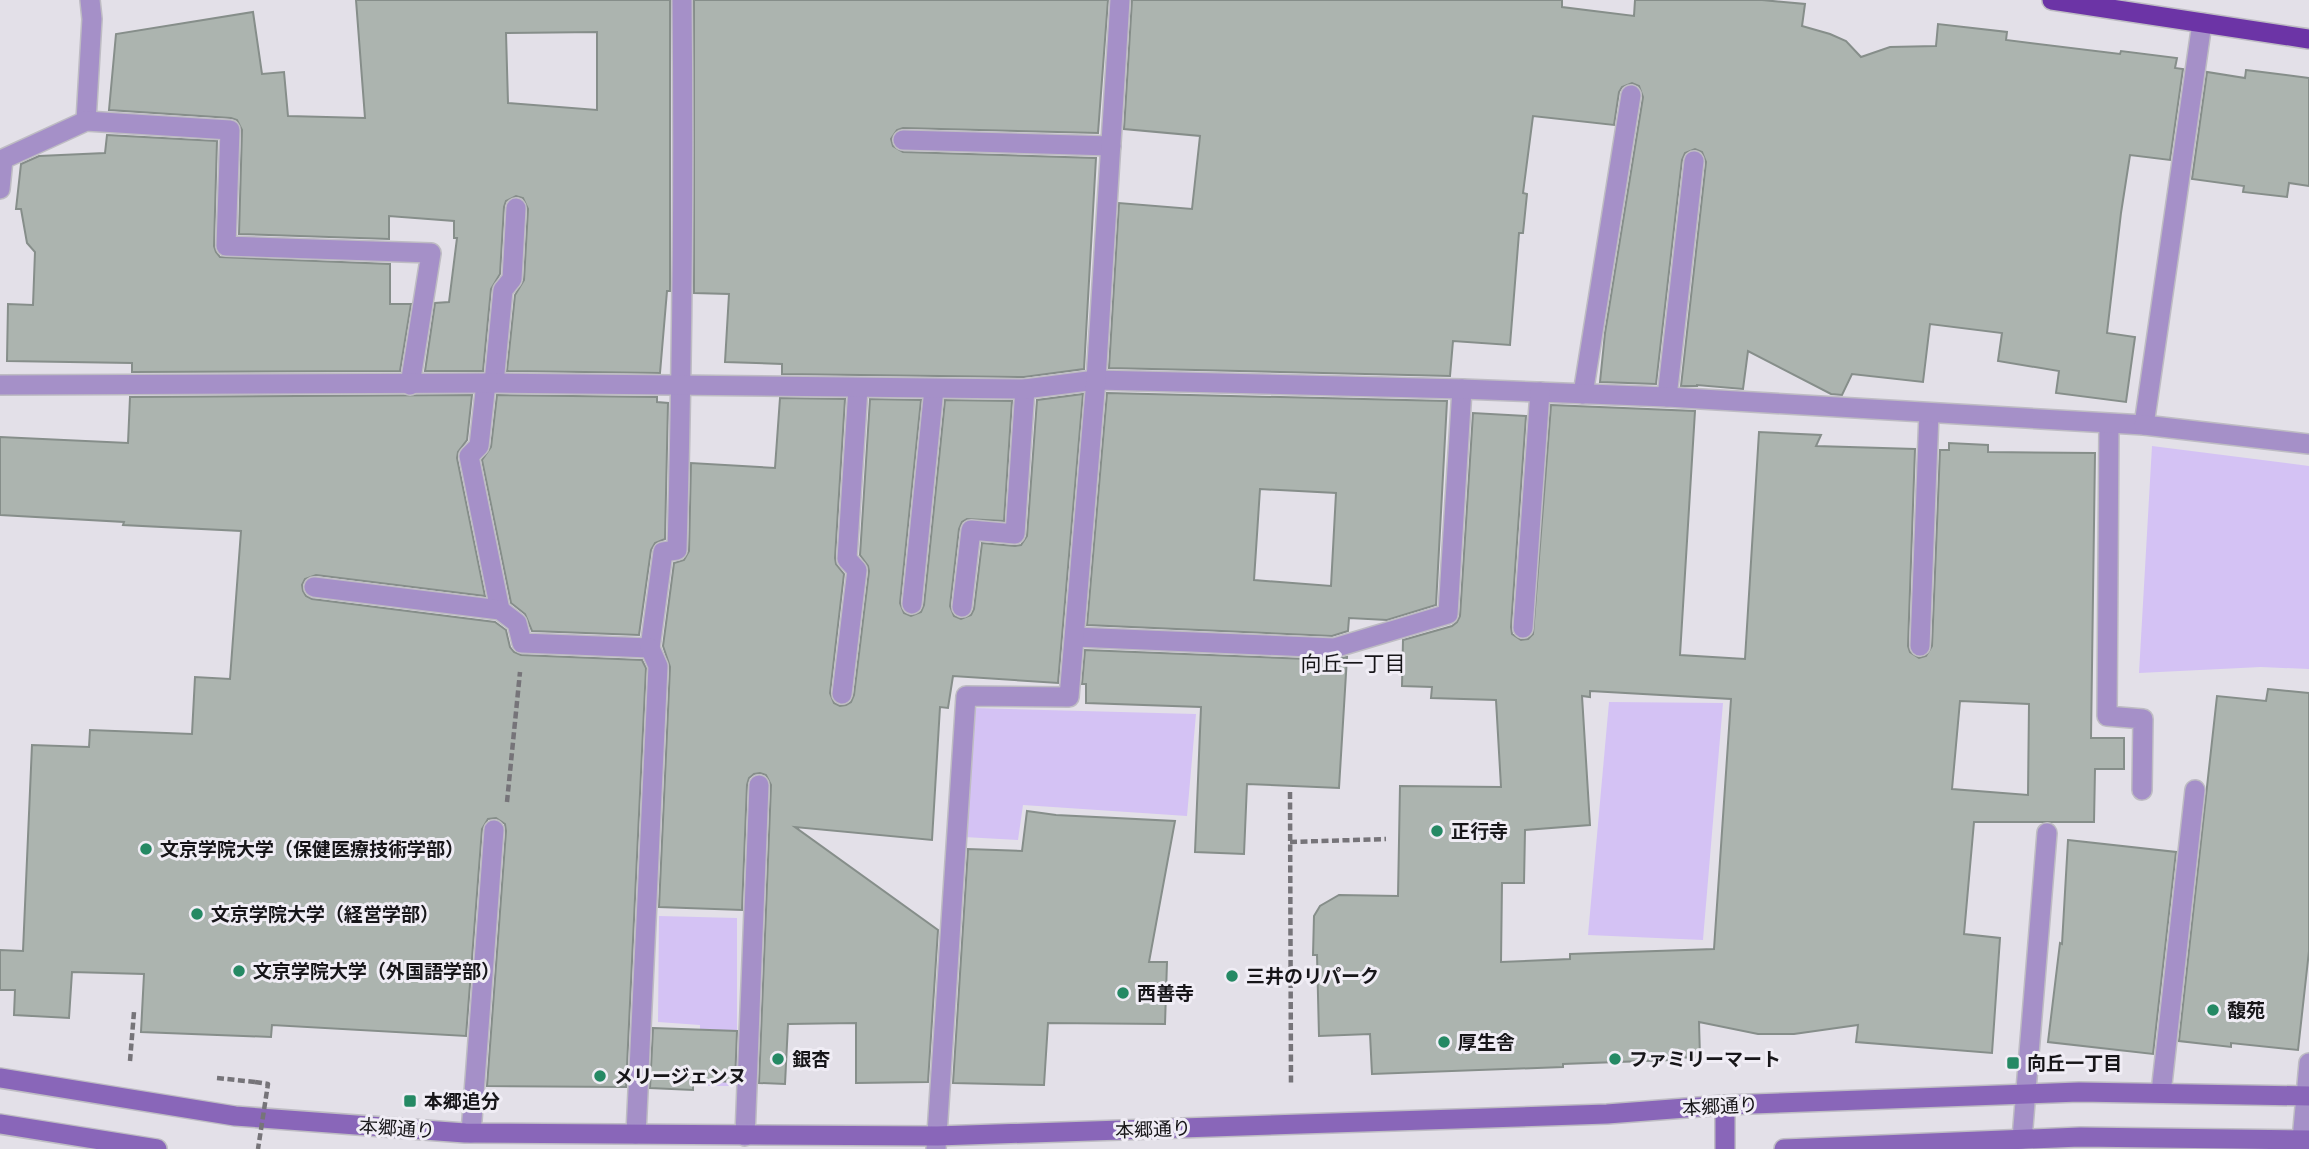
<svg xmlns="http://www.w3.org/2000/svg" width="2309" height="1149" viewBox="0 0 2309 1149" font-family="'Public Sans','Noto Sans JP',sans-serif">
<rect width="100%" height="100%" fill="#e3e0e8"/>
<g fill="#d4c2f4">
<polygon points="2152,446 2309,466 2309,669 2261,667 2139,673"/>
<polygon points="1609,702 1723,703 1703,940 1588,935"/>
<polygon points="973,708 1196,714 1187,816 1023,805 1018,840 964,837"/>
<polygon points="659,916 737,918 737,1086 699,1086 700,1025 658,1022"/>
</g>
<g fill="#acb4af" stroke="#868e8a" stroke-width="2" fill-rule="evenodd">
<path d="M356 0H670V291H667L660 373 507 371 515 295 524 280 528 209 523 198 516 196 506 201 504 207 500 274 491 289 483 371H425L435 303 449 302 457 238H454V221L389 216V239L239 234 242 130 237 120 231 118 109 110 116 34 253 12 262 74 284 72 288 116 365 118ZM597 32V110L508 103 506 33Z"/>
<polygon points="694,0 1108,0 1098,133 903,128 897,130 891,139 893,146 903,152 1096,158 1084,369 1024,377 782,374 782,364 725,362 729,294 694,293"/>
<polygon points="1132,0 1562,0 1562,7 1634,16 1635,0 1762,0 1805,4 1802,26 1830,34 1846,41 1861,57 1890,47 1936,46 1938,24 2007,32 2006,40 2120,54 2121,51 2177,58 2175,68 2183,69 2170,160 2130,155 2121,213 2107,333 2135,337 2126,402 2056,393 2059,371 1998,361 2002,333 1930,324 1923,382 1852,374 1842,395 1831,394 1748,351 1743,389 1697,385 1697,386 1681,386 1706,162 1702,152 1695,149 1685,153 1682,160 1656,384 1600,382 1605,333 1643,97 1639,86 1632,83 1622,87 1619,92 1614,125 1533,116 1523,193 1527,194 1523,233 1519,233 1510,345 1453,341 1450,376 1109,368 1119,203 1192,209 1200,136 1124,129"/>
<polygon points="2246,70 2309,78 2309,186 2289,183 2287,197 2243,192 2244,186 2192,179 2207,72 2245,78"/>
<polygon points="107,135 217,141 214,246 216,252 220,257 390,264 390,304 411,304 400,371 132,372 132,363 7,361 8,304 33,305 35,252 27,243 21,209 16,209 21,164 39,156 105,153"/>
<path d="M1107 393 1447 401 1436 605 1387 620 1349 618 1348 631 1332 636 1087 625ZM1260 489 1336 493 1331 586 1254 580Z"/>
<polygon points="1083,394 1058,683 953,676 948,708 940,707 932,840 795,827 938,930 928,1082 856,1083 856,1023 788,1024 785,1084 759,1083 771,785 766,775 760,773 754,774 749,778 747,785 742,910 659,907 670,667 663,646 674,563 684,560 689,551 691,463 775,468 780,398 845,399 835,558 836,564 844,574 830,693 834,703 840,706 846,705 851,702 854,695 869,571 868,566 860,555 870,399 921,400 900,603 904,613 911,616 921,612 924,605 945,400 1012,401 1004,521 967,519 962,522 959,529 950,606 954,616 961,619 971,615 974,609 982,543 1015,546 1021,545 1027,536 1037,400"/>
<polygon points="472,395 467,440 458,452 457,458 485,596 316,575 305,579 302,585 303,591 306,596 312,599 495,622 506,630 510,647 514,652 521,655 642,660 646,668 626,1087 487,1086 506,831 505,824 496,818 488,819 482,829 466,1036 272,1025 271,1037 141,1032 144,974 72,972 69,1018 14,1015 15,990 0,990 0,950 23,951 32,745 89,747 90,730 192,734 195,677 230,679 241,531 123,525 124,522 0,515 0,437 128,443 130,397"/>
<polygon points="497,395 657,397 657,402 668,403 665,539 655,543 651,550 639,635 532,631 525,614 511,603 482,460 491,447"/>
<path d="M1551 405 1695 411 1680 655 1745 659 1759 432 1821 435 1816 446 1915 449 1908 646 1910 652 1919 658 1926 656 1932 646 1940 450H1949V443L1988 445V452L2095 453 2091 738H2124V769H2095L2094 822H1974L1964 934 2000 938 1992 1053 1856 1042 1858 1025 1794 1034H1758L1699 1022 1700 1057 1672 1058V1060L1563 1064V1067L1372 1074 1370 1034 1319 1036 1317 955H1313L1314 916 1320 906 1339 895 1398 896 1400 786 1501 787 1496 700 1431 698 1432 687 1402 686 1403 640 1452 626 1457 622 1460 616 1473 413 1526 416 1511 627 1512 634 1521 640 1528 639 1533 634ZM1590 691 1731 699 1714 949 1570 954V959L1501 962 1502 883H1524L1525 830 1590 825 1582 696 1590 697ZM1960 701 2029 704 2028 795 1952 789Z"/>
<polygon points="1085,650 1333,660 1347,657 1339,788 1247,784 1244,854 1195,852 1201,707 1086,703 1086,684 1082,684"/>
<polygon points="2268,689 2309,693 2309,951 2298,1050 2231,1043 2231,1047 2179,1041 2217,696 2266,701"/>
<polygon points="1027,811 1056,815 1175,821 1149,962 1167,962 1165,1024 1048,1023 1044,1085 953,1083 968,849 1022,851"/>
<polygon points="2068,840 2176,852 2153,1054 2048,1042 2060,943 2062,944"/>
<polygon points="653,1028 737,1031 735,1082 693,1080 693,1090 650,1088"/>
</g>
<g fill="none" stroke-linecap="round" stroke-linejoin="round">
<defs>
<g id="service">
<polyline points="86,121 92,19 90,0"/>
<polyline points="903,140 1111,146"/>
<polyline points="0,189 3,159 86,121 230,130 226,246 431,253 410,385"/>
<polyline points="486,383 479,446 469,456 500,610"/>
<polyline points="494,383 503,290 512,279 516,208"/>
<polyline points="1583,394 1631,95"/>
<polyline points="1667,397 1694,161"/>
<polyline points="2109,424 2107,716 2143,719 2142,790"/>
<path d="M314 587 500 610 517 623 522 643 650 648 663 552 677 550C682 366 684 183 682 0"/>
<polyline points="912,604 934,389"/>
<polyline points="962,607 971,530 1015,534 1025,389"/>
<polyline points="1075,637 1334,648 1448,614 1462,389"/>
<polyline points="1920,646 1929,413"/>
<polyline points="842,694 857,570 847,559 858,388"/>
<polyline points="2161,1093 2195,790"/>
<polyline points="471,1133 494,830"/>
<polyline points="636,1134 658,666 650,648"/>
<polyline points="745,1136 759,785"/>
<polyline points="2022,1139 2047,833"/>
<polyline points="2302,1140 2309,1063"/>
</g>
<g id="minor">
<polyline points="0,385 494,383 1025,389 1096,380 1462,389 1667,397 2144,425 2202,23"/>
<polyline points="2144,425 2309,444"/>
<polyline points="1523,628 1540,392"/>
<polyline points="936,1149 966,696 1069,697 1096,380 1120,0"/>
</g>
<g id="secondary">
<polyline points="0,1078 235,1116 465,1133 937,1136 1607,1114 1725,1105 2079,1092 2309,1096"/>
<polyline points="1725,1105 1725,1149"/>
<polyline points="0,1124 157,1149"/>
<polyline points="1784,1149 2080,1137 2309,1140"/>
</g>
<polyline id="trunk" points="2052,0 2309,39"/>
</defs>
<use href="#service" stroke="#bebcc3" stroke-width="22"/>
<use href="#minor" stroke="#bebcc3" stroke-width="22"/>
<use href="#secondary" stroke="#bebcc3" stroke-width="22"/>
<use href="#trunk" stroke="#bebcc3" stroke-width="22"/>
<g stroke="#767479" stroke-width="4.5" stroke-dasharray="7 3.5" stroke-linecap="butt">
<polyline points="1290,792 1291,1086"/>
<polyline points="507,802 520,672"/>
<polyline points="1290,842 1386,839"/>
<polyline points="130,1061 134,1012"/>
<polyline points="217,1078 255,1082"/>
</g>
<use href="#service" stroke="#a590c8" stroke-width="19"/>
<use href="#minor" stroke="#a590c8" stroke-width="19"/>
<use href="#secondary" stroke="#8966b9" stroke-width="19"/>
<use href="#trunk" stroke="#6c34a6" stroke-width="19"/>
<polyline stroke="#767479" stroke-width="4.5" stroke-dasharray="7 3.5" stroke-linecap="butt" points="255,1082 268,1084 258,1149"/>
</g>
<g fill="#258964" stroke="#f0edf5" stroke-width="2.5">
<circle cx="1437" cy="831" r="7"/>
<circle cx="146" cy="849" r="7"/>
<circle cx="197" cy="914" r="7"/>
<circle cx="239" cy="971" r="7"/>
<circle cx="1232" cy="976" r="7"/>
<circle cx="1123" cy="993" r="7"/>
<circle cx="2213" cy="1010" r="7"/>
<circle cx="1444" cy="1042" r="7"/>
<circle cx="778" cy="1059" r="7"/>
<circle cx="1615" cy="1059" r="7"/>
<rect x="2006" y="1056" width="14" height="14" rx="3.5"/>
<circle cx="600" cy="1076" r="7"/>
<rect x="403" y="1094" width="14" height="14" rx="3.5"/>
</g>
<g text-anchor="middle" stroke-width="6" stroke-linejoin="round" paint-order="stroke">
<g font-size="19" font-weight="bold" fill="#171619" stroke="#f0edf5" text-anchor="start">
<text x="1451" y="838">正行寺</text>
<text x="160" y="856">文京学院大学（保健医療技術学部）</text>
<text x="211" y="921">文京学院大学（経営学部）</text>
<text x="253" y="978">文京学院大学（外国語学部）</text>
<text x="1246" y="983">三井のリパーク</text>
<text x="1137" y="1000">西善寺</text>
<text x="2227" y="1017">馥苑</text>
<text x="1458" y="1049">厚生舎</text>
<text x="792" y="1066">銀杏</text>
<text x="1629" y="1066">ファミリーマート</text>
<text x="2027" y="1070">向丘一丁目</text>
<text x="614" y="1083">メリージェンヌ</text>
<text x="424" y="1108">本郷追分</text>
</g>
<g font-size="19" fill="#171619" stroke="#f0edf5">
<text transform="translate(1720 1106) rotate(-3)" y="7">本郷通り</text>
<text transform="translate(397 1128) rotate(4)" y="7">本郷通り</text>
<text transform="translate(1153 1129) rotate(-2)" y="7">本郷通り</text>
</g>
<g font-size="21" fill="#171619" stroke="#f0edf5">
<text x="1353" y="671">向丘一丁目</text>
</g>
</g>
</svg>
